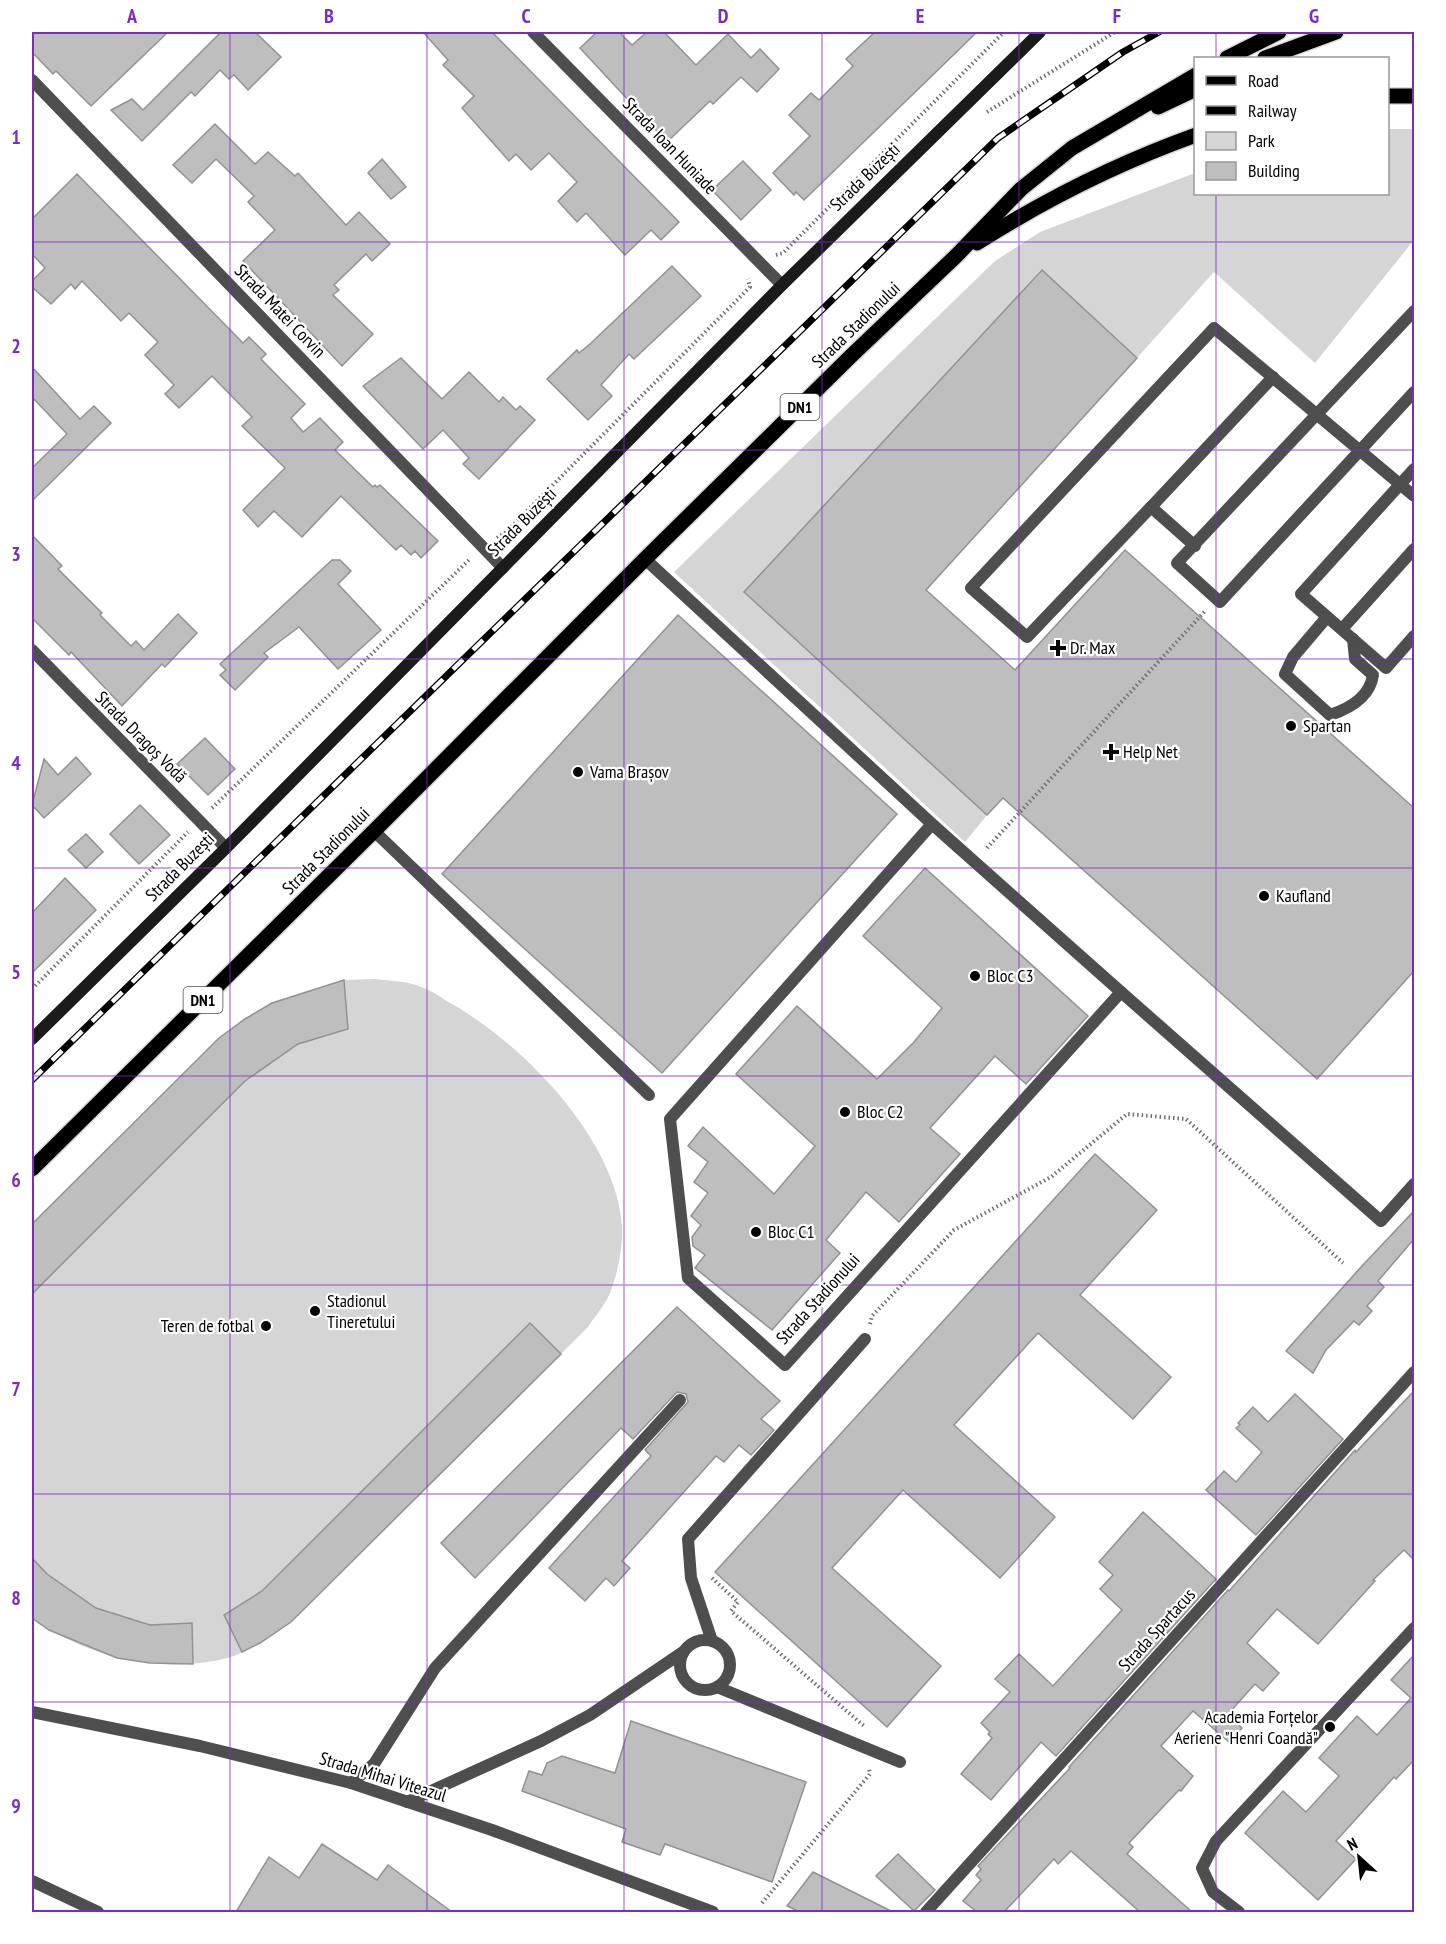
<svg xmlns="http://www.w3.org/2000/svg" width="1446" height="1944" viewBox="0 0 1446 1944" font-family="'PT Sans Narrow',sans-serif">
<rect width="100%" height="100%" fill="#fff"/>
<g fill="#d5d5d5">
<polygon points="1388,129 1414,129 1414,240 1315,363 1214,272 1137,358 1041,270 744,592 987,815 965,842 674,572 995,261 1040,232 1195,173 1196,194 1388,194"/>
<path d="M376 979C390 981 408 981 421 987 430 990 438 995 445 1000 519 1040 616 1137 622 1226 623 1248 618 1272 610 1293 605 1305 595 1316 588 1327L291 1622C272 1635 251 1651 228 1658 162 1675 86 1657 32 1618V1224L219 1038 245 1019 272 1003 344 980Z"/>
</g>
<g fill="#bebebe" stroke="#929292" stroke-width="1.5">
<polygon points="32,32 168,32 91,106 56,71 53,74 32,52"/>
<polygon points="221,32 255,32 281,57 248,90 234,75 229,79 220,70 195,96 191,92 142,141 111,110 132,99 143,110"/>
<polygon points="423,32 492,32 679,222 661,240 651,230 625,255 586,213 577,222 558,201 577,182 549,153 531,170 516,154 509,161 462,108 474,96 443,65 448,60"/>
<polygon points="597,32 619,32 632,45 647,32 664,32 696,65 728,34 751,58 760,49 779,69 757,92 741,77 713,104 710,101 667,142 580,48"/>
<polygon points="875,32 977,32 804,200 796,192 794,195 773,173 810,136 789,115 811,93 819,100 853,66 846,59"/>
<polygon points="215,124 255,164 268,152 295,176 298,173 346,225 359,212 390,244 372,261 366,254 334,285 339,290 333,295 373,334 342,366 243,261 275,230 248,202 254,196 216,159 192,183 173,165"/>
<polygon points="382,159 406,187 391,199 368,173"/>
<polygon points="743,161 771,190 741,220 712,190"/>
<polygon points="77,174 243,343 249,337 266,354 261,359 305,404 291,418 303,432 320,418 343,442 335,450 373,487 375,485 377,487 380,485 438,541 421,558 415,551 411,555 401,545 396,550 341,496 302,537 274,511 258,527 243,510 285,468 242,426 252,417 212,376 179,408 165,394 174,385 145,355 158,342 129,313 121,321 82,281 75,289 71,284 51,304 32,287 32,281 45,268 32,254 32,219"/>
<polygon points="672,266 701,296 634,359 629,354 601,385 612,396 588,420 547,379 577,350 579,353 590,344"/>
<polygon points="1042,270 1137,358 926,590 1015,670 1125,550 1414,808 1414,971 1317,1079 1003,798 987,815 744,592"/>
<polygon points="401,358 442,399 469,372 499,402 503,397 516,410 520,406 535,420 479,479 463,464 469,458 443,430 423,449 363,386"/>
<polygon points="32,367 80,419 94,406 111,423 32,501 32,468 67,434 32,397"/>
<polygon points="32,535 62,566 58,569 102,613 100,615 131,646 136,641 144,650 178,614 197,633 165,667 162,664 122,706 71,652 69,655 32,618"/>
<polygon points="332,560 340,560 351,571 338,584 381,630 338,669 299,627 264,653 268,657 235,690 220,675 226,670 220,664"/>
<polygon points="678,615 897,814 662,1073 442,874"/>
<polygon points="205,738 235,769 208,795 177,764"/>
<polygon points="76,757 91,774 44,818 32,805 44,759 58,775"/>
<polygon points="140,805 170,835 139,864 110,834"/>
<polygon points="86,834 103,852 86,868 68,850"/>
<polygon points="925,868 1088,1016 1026,1084 995,1056 930,1128 960,1154 899,1222 866,1192 826,1240 840,1253 772,1330 695,1268 705,1255 693,1246 692,1237 701,1225 691,1216 708,1193 694,1182 708,1162 688,1146 703,1127 774,1194 815,1146 736,1074 797,1006 877,1079 914,1042 942,1008 863,936"/>
<polygon points="65,878 96,910 32,973 32,913"/>
<polygon points="344,980 348,1029 298,1044 245,1081 32,1294 32,1224 219,1038 245,1019 272,1003"/>
<polygon points="1095,1154 1157,1210 1080,1295 1171,1377 1133,1419 1038,1333 954,1425 1055,1517 1000,1578 903,1490 832,1568 941,1666 887,1727 715,1572"/>
<polygon points="1414,1211 1414,1239 1378,1281 1384,1287 1367,1306 1372,1311 1359,1325 1354,1321 1326,1350 1313,1373 1286,1351 1361,1267"/>
<polygon points="677,1307 780,1401 761,1419 774,1430 751,1455 739,1445 724,1462 716,1456 622,1561 630,1568 614,1586 606,1578 585,1601 549,1568 651,1456 645,1450 688,1402 686,1394 677,1392 633,1439 621,1428 475,1578 441,1543"/>
<polygon points="530,1323 561,1354 291,1622 260,1643 242,1652 224,1615 262,1591"/>
<polygon points="1414,1391 1414,1560 1404,1550 1373,1580 1375,1581 1318,1644 1277,1609 1247,1643 1279,1673 1263,1691 1255,1684 1228,1714 1242,1728 1229,1742 1193,1711 1161,1746 1193,1776 1181,1791 1179,1790 1129,1843 1133,1847 1127,1854 1192,1912 1140,1912 1071,1851 1058,1864 1054,1859 1004,1912 977,1912 963,1901 981,1880 976,1875 981,1869 978,1866 1070,1768 1069,1767 1228,1590 1229,1591 1355,1450 1356,1452"/>
<polygon points="1295,1394 1343,1439 1256,1535 1206,1490 1224,1471 1236,1482 1262,1452 1236,1428 1240,1425 1238,1423 1253,1407 1268,1422"/>
<polygon points="1143,1512 1216,1579 1056,1756 1041,1742 991,1800 961,1774 992,1738 988,1734 990,1732 981,1723 1010,1692 995,1679 1019,1654 1053,1686 1122,1610 1100,1589 1113,1575 1099,1562"/>
<polygon points="32,1558 47,1574 96,1608 150,1625 192,1623 193,1664 150,1663 117,1658 49,1630 32,1618"/>
<polygon points="1414,1655 1414,1760 1396,1779 1394,1777 1336,1841 1356,1859 1318,1900 1245,1833 1283,1791 1306,1812 1339,1776 1319,1758 1357,1716 1377,1735 1411,1698 1391,1680"/>
<polygon points="631,1721 806,1782 772,1882 665,1844 660,1855 622,1842 626,1829 522,1791 529,1771 542,1775 547,1763 562,1756 615,1773"/>
<polygon points="322,1844 377,1880 388,1865 452,1912 236,1912 269,1857 299,1878"/>
<polygon points="898,1854 935,1890 914,1911 876,1876"/>
<polygon points="813,1872 893,1912 800,1912 787,1906"/>
</g>
<g fill="none" stroke-linecap="round" stroke-linejoin="round">
<defs>
<g id="primary">
<polyline points="1227,58 1279,32"/>
<polyline points="1265,58 1336,32"/>
<polyline points="1388,96 1414,96"/>
<polyline points="1158,107 1196,89"/>
<path d="M977 243C1046 199 1118 163 1196 135"/>
<polyline points="32,1169 374,831 645,559 851,356 956,256 1021,189 1072,148 1196,75"/>
</g>
</defs>
<use href="#primary" stroke="#dbdbdb" stroke-width="18"/>
<g stroke="#707070" stroke-width="4" stroke-dasharray="1.5 3" stroke-linecap="butt">
<polyline points="987,112 1115,32"/>
<polyline points="776,255 783,253 1004,32"/>
<polyline points="497,538 506,532 750,287 748,279"/>
<polyline points="212,808 470,559"/>
<polyline points="987,848 1205,611"/>
<polyline points="32,989 188,832"/>
<polyline points="870,1324 872,1316 954,1230 1051,1177 1127,1114 1186,1119 1343,1263"/>
<polyline points="712,1578 738,1602 731,1611 864,1726"/>
<polyline points="762,1903 870,1774 869,1769"/>
</g>
<g stroke="#4e4e4e" stroke-width="12">
<polyline points="1414,311 1177,563 1220,602 1414,392"/>
<polyline points="1414,469 1301,594 1386,668 1414,636"/>
<polyline points="1151,507 1273,377"/>
<polyline points="1195,546 1151,507 1027,637 971,588 1214,328 1414,496"/>
<path d="M1327 617 1293 657 1285 674 1330 715C1351 708 1370 697 1373 675L1355 659 1353 639"/>
<polyline points="1342,629 1414,549"/>
<polyline points="374,831 649,1095"/>
<polyline points="1121,992 1381,1221 1414,1184"/>
<polyline points="351,1783 374,1764 435,1668 680,1400"/>
<polyline points="32,1881 98,1912"/>
<polyline points="1239,1912 1213,1892 1202,1868 1216,1841 1414,1628"/>
</g>
<g stroke="#4e4e4e" stroke-width="12">
<polyline points="533,32 782,285"/>
<polyline points="32,80 503,568"/>
<polyline points="645,559 932,824 1121,992 785,1365 688,1278 670,1119 932,824"/>
<polyline points="32,650 226,848"/>
<circle cx="705" cy="1665" r="25"/>
<polyline points="712,1641 691,1578 688,1539 865,1339"/>
<polyline points="717,1687 900,1762"/>
<polyline points="407,1802 541,1741 590,1715 683,1652"/>
<polyline points="926,1912 1414,1372"/>
</g>
<polyline stroke="#4e4e4e" stroke-width="12" points="32,1712 200,1746 351,1783 492,1830 713,1912"/>
<polyline stroke="#1b1b1b" stroke-width="12" points="32,1039 226,848 782,285 1040,32"/>
<use href="#primary" stroke="#000" stroke-width="15"/>
<defs>
<polyline id="rail" points="32,1080 998,138 1123,52 1159,32"/>
</defs>
<use href="#rail" stroke="#000" stroke-width="7"/>
<use href="#rail" stroke="#fff" stroke-width="4.5" stroke-dasharray="14" stroke-linecap="butt"/>
</g>
<path fill="none" stroke="#7b2cbf" stroke-width="1.5" stroke-opacity="0.55" d="M230 32V1912M427 32V1912M624 32V1912M822 32V1912M1019 32V1912M1216 32V58M1216 194V1912M32 242H1414M32 450H1414M32 659H1414M32 868H1414M32 1076H1414M32 1285H1414M32 1494H1414M32 1702H1414"/>
<g fill="#000" stroke="#fff" stroke-width="2">
<path d="M1055 639h6v6h6v6h-6v6h-6v-6h-6v-6h6z"/>
<circle cx="1291" cy="726" r="6"/>
<path d="M1108 743h6v6h6v6h-6v6h-6v-6h-6v-6h6z"/>
<circle cx="578" cy="772" r="6"/>
<circle cx="1264" cy="896" r="6"/>
<circle cx="975" cy="976" r="6"/>
<circle cx="845" cy="1112" r="6"/>
<circle cx="756" cy="1232" r="6"/>
<circle cx="315" cy="1311" r="6"/>
<circle cx="266" cy="1326" r="6"/>
<circle cx="1330" cy="1727" r="6"/>
</g>
<g text-anchor="middle" stroke-width="4.5" stroke-linejoin="round" paint-order="stroke">
<g fill="#fff" stroke="#4c4c4c" stroke-width="1.5">
<rect x="780.5" y="394" width="39" height="26" rx="4.5"/>
<rect x="183.5" y="987" width="39" height="26" rx="4.5"/>
</g>
<g font-size="16" font-weight="bold" fill="#000">
<text x="800" y="413">DN1</text>
<text x="203" y="1006">DN1</text>
</g>
<g font-size="18" fill="#000" stroke="#fff">
<text transform="translate(670 146) rotate(46)" y="6">Strada Ioan Huniade</text>
<text transform="translate(865 177) rotate(-44)" y="6">Strada Buzești</text>
<text transform="translate(280 311) rotate(46)" y="6">Strada Matei Corvin</text>
<text transform="translate(856 325) rotate(-44)" y="6">Strada Stadionului</text>
<text transform="translate(522 522) rotate(-45)" y="6">Strada Buzești</text>
<text transform="translate(141 737) rotate(45)" y="6">Strada Dragoș Vodă</text>
<text transform="translate(326 851) rotate(-45)" y="6">Strada Stadionului</text>
<text transform="translate(180 867) rotate(-45)" y="6">Strada Buzești</text>
<text transform="translate(818 1299) rotate(-48)" y="6">Strada Stadionului</text>
<text transform="translate(1157 1630) rotate(-48)" y="6">Strada Spartacus</text>
<text transform="translate(383 1777) rotate(17)" y="6">Strada Mihai Viteazul</text>
</g>
<g font-size="18" fill="#000" stroke="#fff" text-anchor="start">
<text x="1070" y="654">Dr. Max</text>
<text x="1303" y="732">Spartan</text>
<text x="1123" y="758">Help Net</text>
<text x="590" y="778">Vama Brașov</text>
<text x="1276" y="902">Kaufland</text>
<text x="987" y="982">Bloc C3</text>
<text x="857" y="1118">Bloc C2</text>
<text x="768" y="1238">Bloc C1</text>
<text x="327" y="1307">Stadionul<tspan x="327" dy="21">Tineretului</tspan></text>
<text x="254" y="1332" text-anchor="end">Teren de fotbal</text>
<text x="1318" y="1723" text-anchor="end">Academia Forțelor<tspan x="1318" dy="21">Aeriene "Henri Coandă"</tspan></text>
</g>
</g>
<rect width="1446" height="1944" fill="none" stroke="#ffffff" stroke-width="66"/>
<rect x="1194" y="57" width="195" height="138" fill="#ffffff" stroke="#999999" stroke-width="1.5"/>
<rect x="1206" y="76" width="30" height="9" fill="#000000" stroke="#999999" stroke-width="1.5"/>
<text x="1248" y="87" font-size="18" fill="#000000">Road</text>
<rect x="1206" y="106" width="30" height="9" fill="#000000" stroke="#999999" stroke-width="1.5"/>
<text x="1248" y="117" font-size="18" fill="#000000">Railway</text>
<rect x="1206" y="132" width="30" height="18" fill="#d5d5d5" stroke="#999999" stroke-width="1.5"/>
<text x="1248" y="147" font-size="18" fill="#000000">Park</text>
<rect x="1206" y="162" width="30" height="18" fill="#bebebe" stroke="#999999" stroke-width="1.5"/>
<text x="1248" y="177" font-size="18" fill="#000000">Building</text>
<g transform="translate(1359 1857) rotate(333)" stroke="#ffffff" stroke-width="4.5" paint-order="stroke">
<path d="M0-4.5L10 22L0 15L-10 22Z" fill="#000000"/>
<text y="-9" font-size="16" font-weight="bold" text-anchor="middle" fill="#000000">N</text>
</g>
<rect x="33" y="33" width="1380" height="1878" fill="none" stroke="#7b2cbf" stroke-width="2"/>
<g font-size="20" text-anchor="middle" font-weight="bold" fill="#7b2cbf">
<text x="132" y="23">A</text>
<text x="329" y="23">B</text>
<text x="526" y="23">C</text>
<text x="723" y="23">D</text>
<text x="920" y="23">E</text>
<text x="1117" y="23">F</text>
<text x="1314" y="23">G</text>
<text x="16" y="144">1</text>
<text x="16" y="353">2</text>
<text x="16" y="561">3</text>
<text x="16" y="770">4</text>
<text x="16" y="979">5</text>
<text x="16" y="1187">6</text>
<text x="16" y="1396">7</text>
<text x="16" y="1605">8</text>
<text x="16" y="1813">9</text>
</g>
</svg>
